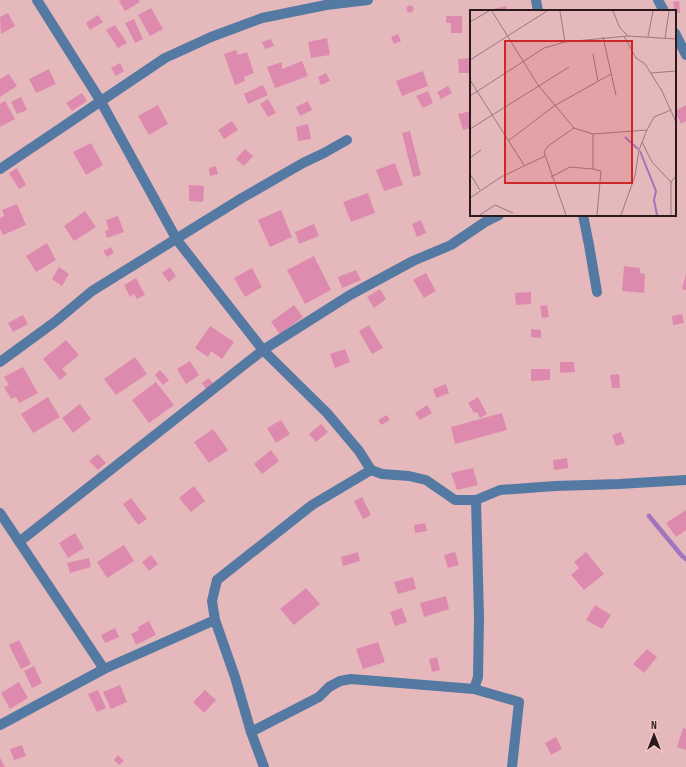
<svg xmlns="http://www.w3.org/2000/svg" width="686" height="767" viewBox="0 0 686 767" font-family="'Sofia Sans Condensed',sans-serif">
<rect width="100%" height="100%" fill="#e5b8bc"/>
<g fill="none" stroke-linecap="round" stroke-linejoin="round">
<polyline stroke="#a175bb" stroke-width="4.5" points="649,516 682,556 686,559"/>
</g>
<g fill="#de8aaf">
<polygon points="120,0 139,0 140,2 125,11 119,1"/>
<polygon points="679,1 680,13 675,13 673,2"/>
<circle cx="410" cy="9" r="3.5"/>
<polygon points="506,6 507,11 490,11 490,10"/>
<polygon points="151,8 163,29 150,36 138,15"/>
<polygon points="8,13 15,26 1,34 0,17"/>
<polygon points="98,15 103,22 90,30 86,23"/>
<polygon points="446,16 462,16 462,33 451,33 451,23 446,23"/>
<polygon points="134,19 143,39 135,43 125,23"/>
<polygon points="115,25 127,43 118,48 106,30"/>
<polygon points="398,34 401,41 394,44 391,37"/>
<polygon points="327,38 330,55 311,58 308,42"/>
<polygon points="271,39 274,46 265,49 262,42"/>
<polygon points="236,50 238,55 247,52 254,73 244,77 245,81 235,85 224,54"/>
<polygon points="471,58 471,73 459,73 458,59"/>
<polygon points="302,61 308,76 275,88 267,67 282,62 282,69"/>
<polygon points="120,63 124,71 116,76 111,68"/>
<polygon points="49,69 56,84 36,93 29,79"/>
<polygon points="423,71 428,86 402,96 396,81"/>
<polygon points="326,73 330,81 321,85 318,77"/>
<polygon points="9,74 17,86 0,97 0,79"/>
<polygon points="263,85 268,95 248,104 244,94"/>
<polygon points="448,86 452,93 441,99 437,92"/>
<polygon points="428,91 433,103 423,108 416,96"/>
<polygon points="82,93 87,101 72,111 66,103"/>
<polygon points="21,97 27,110 17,114 11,102"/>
<polygon points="268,99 276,113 268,117 260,104"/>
<polygon points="5,101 15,119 0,127 0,104"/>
<polygon points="308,101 312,110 300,116 296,107"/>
<polygon points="158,105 168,124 149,135 138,116"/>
<polygon points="686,105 686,121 681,124 675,111"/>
<polygon points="471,111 471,128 463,130 458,114"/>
<polygon points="232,121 238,130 224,139 218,130"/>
<polygon points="308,124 311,139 298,141 296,127"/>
<polygon points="410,131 421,175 413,177 402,133"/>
<polygon points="91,143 103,165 86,175 73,152"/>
<polygon points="245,149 253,156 244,166 236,159"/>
<polygon points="395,163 403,185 384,191 376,170"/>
<polygon points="216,166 218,174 210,176 209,168"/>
<polygon points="17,168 26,185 19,189 9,173"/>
<polygon points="189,185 204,186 203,202 189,201"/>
<polygon points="368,193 375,213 351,222 343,202"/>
<polygon points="17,204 26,225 3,235 0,229 0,218 4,216 2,210"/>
<polygon points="281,210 292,237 270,247 258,220"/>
<polygon points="85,211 96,227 74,241 64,226"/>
<polygon points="118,216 124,232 107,238 105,231 109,230 106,220"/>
<polygon points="421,220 426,233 417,237 412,224"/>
<polygon points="314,224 319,236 299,244 295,232"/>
<polygon points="47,243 56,260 36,272 26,256"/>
<polygon points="111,247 114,253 107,257 103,251"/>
<polygon points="314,256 331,290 305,304 287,270"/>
<polygon points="624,266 640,268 640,273 645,274 644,293 622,291"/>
<polygon points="59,267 69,274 62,286 52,279"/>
<polygon points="170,267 176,276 169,282 162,273"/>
<polygon points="252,268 262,287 245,297 234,278"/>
<polygon points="356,270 361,280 342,288 338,277"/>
<polygon points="426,273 436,291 424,298 413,280"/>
<polygon points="686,274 686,290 682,289"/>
<polygon points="136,278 145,295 137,299 134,294 130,297 124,285"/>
<polygon points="380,289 386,299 374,308 367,297"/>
<polygon points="531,292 531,304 516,305 515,293"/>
<polygon points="294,305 303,317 280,334 271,322"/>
<polygon points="547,305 549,317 542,318 540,306"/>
<polygon points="682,314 684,323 673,325 672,316"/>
<polygon points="23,315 28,324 13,332 8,323"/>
<polygon points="369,325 383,348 372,354 359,331"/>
<polygon points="210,326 234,342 222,359 211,351 208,357 195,348"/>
<polygon points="531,329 541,330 541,338 531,337"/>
<polygon points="66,340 79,355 62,369 67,374 60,380 43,359"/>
<polygon points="345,349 350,362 335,368 330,354"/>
<polygon points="135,357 147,374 116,395 104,379"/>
<polygon points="190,361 199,375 186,384 177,369"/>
<polygon points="560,362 574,362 575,372 560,373"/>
<polygon points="23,367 38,393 19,403 16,397 11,399 4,387 9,385 4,377"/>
<polygon points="531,369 550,369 550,380 531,381"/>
<polygon points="160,370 169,380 163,385 155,375"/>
<polygon points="619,374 620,388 612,388 610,375"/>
<polygon points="209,378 215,386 207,391 202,383"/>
<polygon points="156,382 174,405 149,423 132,400"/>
<polygon points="446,384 449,393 436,398 433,389"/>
<polygon points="48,397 60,417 33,433 21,414"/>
<polygon points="478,397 487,414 480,418 477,412 474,413 468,403"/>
<polygon points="80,404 91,419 73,433 62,418"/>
<polygon points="427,405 432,413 420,420 415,413"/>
<polygon points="502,413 507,430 455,444 451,427"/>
<polygon points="387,415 390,420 381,425 378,420"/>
<polygon points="281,420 290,434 276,443 267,428"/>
<polygon points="321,424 328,432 316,442 309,434"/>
<polygon points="213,429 228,450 209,463 194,442"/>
<polygon points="621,432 625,443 616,446 612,435"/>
<polygon points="271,450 279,461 262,474 254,464"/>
<polygon points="98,454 106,463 98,470 89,461"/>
<polygon points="567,458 568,468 554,470 553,460"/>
<polygon points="473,468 478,485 457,490 451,473"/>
<polygon points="194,486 205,501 191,512 179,498"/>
<polygon points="362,497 371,515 363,519 354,501"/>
<polygon points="131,498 147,519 138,525 123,504"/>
<polygon points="686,510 686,530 676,537 666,523"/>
<polygon points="425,523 427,531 415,533 414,525"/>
<polygon points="75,533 84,548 68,558 59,543"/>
<polygon points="124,545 134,561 107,578 97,562"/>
<polygon points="358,552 360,561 343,566 341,557"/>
<polygon points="455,552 459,565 448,568 444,555"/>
<polygon points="586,552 604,574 584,590 571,575 579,568 574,562"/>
<polygon points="151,555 158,564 149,571 142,562"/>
<polygon points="89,558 91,567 70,573 67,563"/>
<polygon points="413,577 416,589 398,594 394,582"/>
<polygon points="306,588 320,604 294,625 280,609"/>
<polygon points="446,596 449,609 424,617 420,603"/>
<polygon points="595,605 611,615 602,629 586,620"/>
<polygon points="402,608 407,622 395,626 390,612"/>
<polygon points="149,621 156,635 136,645 131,634 139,630 138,627"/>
<polygon points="115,628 119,637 105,643 101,635"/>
<polygon points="19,640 31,664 21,669 9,645"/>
<polygon points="378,642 385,662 363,669 356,649"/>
<polygon points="647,649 657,657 644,673 633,664"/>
<polygon points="437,657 440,670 432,672 429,659"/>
<polygon points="34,666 42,683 32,688 24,671"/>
<polygon points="19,682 28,698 10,709 1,693"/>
<polygon points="120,685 127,702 111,709 103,692"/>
<polygon points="98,690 106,708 97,712 88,694"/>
<polygon points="205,690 216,700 204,713 193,702"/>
<polygon points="683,728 686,729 686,750 677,747"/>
<polygon points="556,737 562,749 551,755 545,743"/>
<polygon points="22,745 26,756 14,760 10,749"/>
<polygon points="118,755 124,761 119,765 114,760"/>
<polygon points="0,758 5,767 0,767"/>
</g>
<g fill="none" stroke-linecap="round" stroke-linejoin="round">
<g stroke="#5479a2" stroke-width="10">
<polyline points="37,0 100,100 177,240 263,350 327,413 359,451 371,470 382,474 409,476 426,480 455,500 476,500 500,490 555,486 619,484 686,480"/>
<polyline points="536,0 538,11"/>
<polyline points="658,0 664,11"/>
<polyline points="675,33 686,55"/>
<polyline points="0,169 165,58 211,37 262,18 326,5 368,0"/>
<polyline points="583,215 589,245 597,292"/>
<polyline points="0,362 56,321 92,291 242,198 303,163 324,153 347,140"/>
<polyline points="0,513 104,669"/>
<polyline points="19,542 263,350 350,295 413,261 451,245 485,222 499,215"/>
<polyline points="474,689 519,702 512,767"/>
<polyline points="0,725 104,669 215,620"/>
<polyline points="251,732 319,697 329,687 340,681 351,679 474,689 478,677 479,617 476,500"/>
<polyline points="264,767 251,732 235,677 215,620 212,601 217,580 312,505 371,470"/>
</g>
</g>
<g transform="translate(470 10)">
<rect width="206" height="206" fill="#e5b8bc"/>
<path fill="none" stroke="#a175bb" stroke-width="2" d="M155 127 168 139M170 141 186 181 184 190 187 205"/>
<path fill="none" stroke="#9a797c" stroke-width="1" d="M22 1 68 75 104 118 123 124 177 120 169 140 165 166 151 205M90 1 95 32M143 1 150 18 158 26 206 29M0 12 19 1M154 26 166 48 175 54 192 81 206 112M133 27 146 85M178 27 183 1M195 28 199 1M123 44 128 71M0 50 77 1M181 63 206 61M0 70 54 155M0 86 74 38 95 32 158 26M0 119 99 57M177 120 184 107 201 100M38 131 84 96 141 64M172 132 182 152 201 172M0 148 11 140M123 159 131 161 127 205M0 164 10 180M81 167 100 157 123 159V124M0 188 31 167 75 146M10 205 25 195 43 203M96 205 74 142 78 136 104 118M201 205V172L206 166"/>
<path fill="#cd2727" fill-opacity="0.15" stroke="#cd2727" stroke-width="2" d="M35 31H162V173H35Z"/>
<rect width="206" height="206" fill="none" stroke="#2a1a1b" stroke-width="2"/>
</g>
<g transform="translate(654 735)" stroke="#f3c5c9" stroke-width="3" paint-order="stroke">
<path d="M0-3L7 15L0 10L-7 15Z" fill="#2a1a1b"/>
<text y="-6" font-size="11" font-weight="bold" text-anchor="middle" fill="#2a1a1b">N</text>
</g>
</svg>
